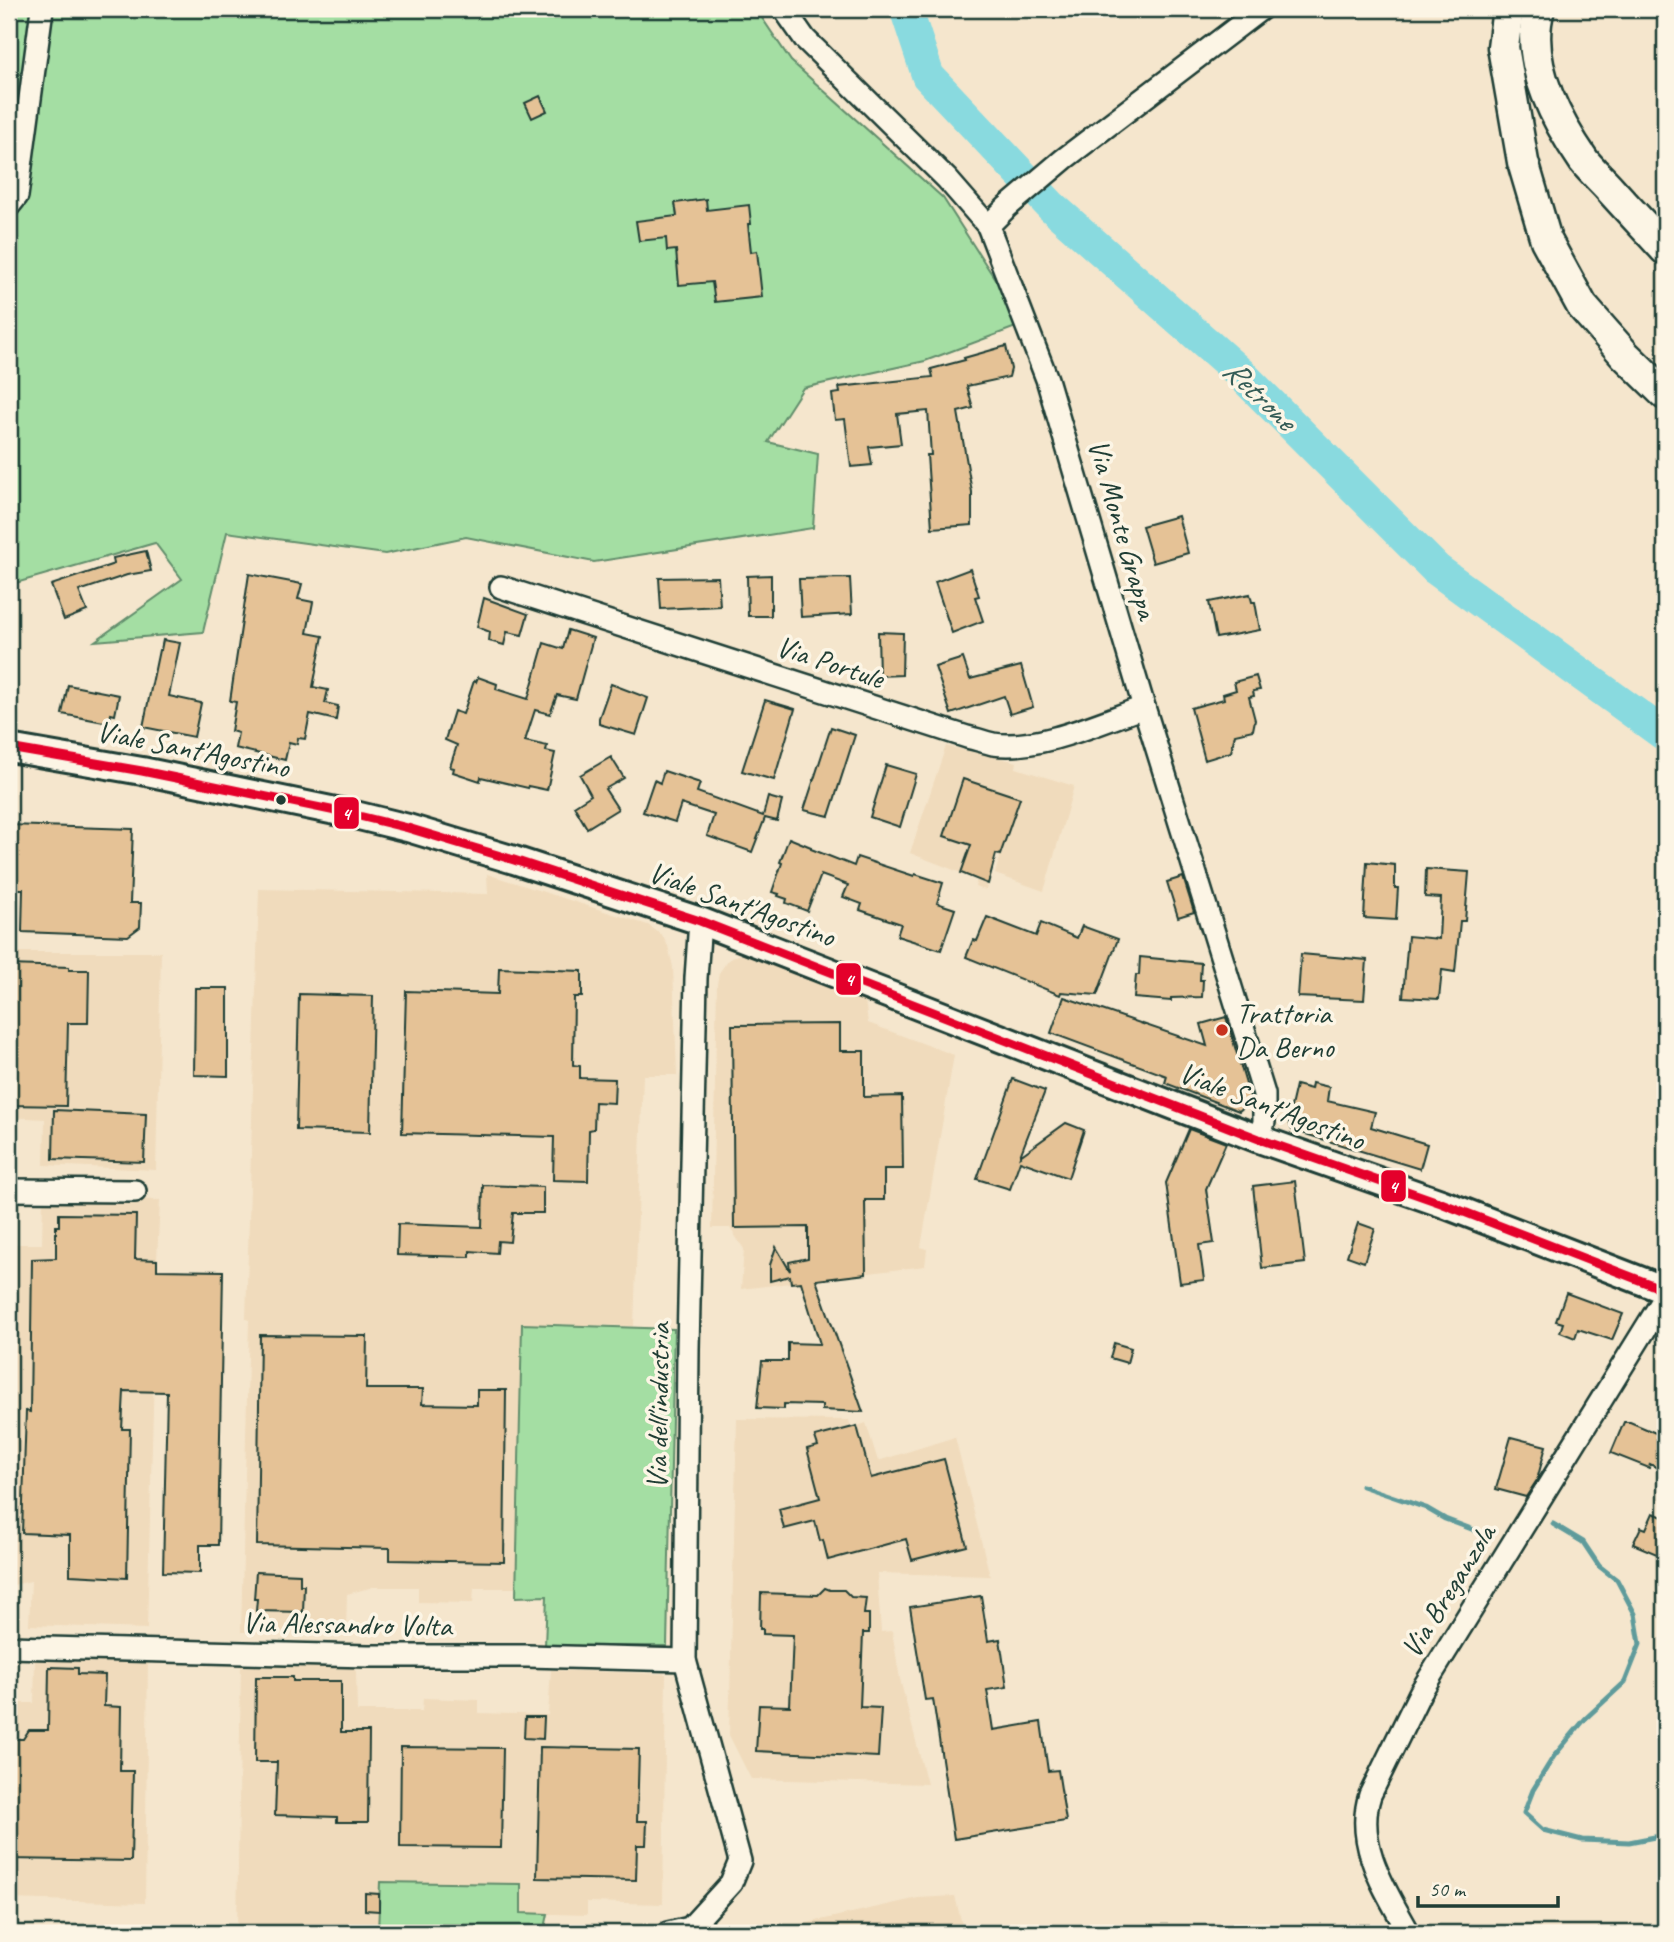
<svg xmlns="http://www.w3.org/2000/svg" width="1674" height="1942" viewBox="0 0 1674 1942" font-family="Caveat,sans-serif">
<rect width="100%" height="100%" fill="#f5e6cd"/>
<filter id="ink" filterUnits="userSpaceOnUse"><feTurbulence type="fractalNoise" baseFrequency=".0143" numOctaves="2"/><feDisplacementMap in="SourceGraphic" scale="14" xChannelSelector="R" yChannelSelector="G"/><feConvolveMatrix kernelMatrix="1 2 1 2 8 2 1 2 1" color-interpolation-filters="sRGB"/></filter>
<g filter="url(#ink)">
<g fill="#f0dbbc">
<polygon points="946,746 1017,762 1016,768 1074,786 1044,891 995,874 1000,856 997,854 986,890 975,887 977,879 910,853"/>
<polygon points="487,874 648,925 662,935 668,946 673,967 677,1075 643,1075 634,1326 522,1324 516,1588 474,1588 473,1603 418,1602 418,1587 373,1587 347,1594 346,1632 241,1632 249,1320 246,1319 259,889 488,894"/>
<polygon points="9,952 161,952 156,1170 44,1165 45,1119 9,1117"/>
<polygon points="747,954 865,1000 868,1023 954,1055 921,1247 927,1249 925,1266 741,1289 744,1249 730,1228 712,1228 717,984 719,973 728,960 737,955"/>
<polygon points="43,1197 160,1200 157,1260 147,1629 29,1625 31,1581 9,1586 9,1244 42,1244"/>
<polygon points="737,1419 849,1420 851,1428 866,1423 878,1461 955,1437 990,1576 877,1573 881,1632 892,1631 900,1679 927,1784 751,1779 729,1735"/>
<polygon points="35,1659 148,1660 145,1903 9,1899 9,1703 34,1703"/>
<polygon points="241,1663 353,1664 356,1672 357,1711 422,1711 423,1698 479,1700 479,1713 548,1715 551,1670 666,1674 663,1904 587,1902 587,1915 521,1913 521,1885 380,1883 378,1933 237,1933"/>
<polygon points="955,1896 964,1933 763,1933 918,1898"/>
</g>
<g fill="#a4dea3" stroke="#628e6c" stroke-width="2">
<polygon points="9,9 756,9 791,61 943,198 1024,324 925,361 803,388 768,442 818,454 813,528 594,562 466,537 385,554 227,532 203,632 95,641 182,579 155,543 9,585"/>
<polygon points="522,1324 674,1329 667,1646 545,1646 547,1596 516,1597"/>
<polygon points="380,1882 521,1884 521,1913 548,1914 544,1933 378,1933"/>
</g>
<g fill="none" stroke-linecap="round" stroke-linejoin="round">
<g stroke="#5f9b9b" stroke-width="5">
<polyline points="1362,1486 1426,1508 1445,1519 1490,1536"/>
<polyline points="1553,1524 1583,1542 1599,1566 1617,1580 1635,1614 1640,1644 1625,1682 1585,1719 1554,1756 1533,1790 1524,1813 1543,1830 1582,1840 1629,1842 1665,1835"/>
</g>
<polyline stroke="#89dadf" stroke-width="33" points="906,9 928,76 1051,206 1239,372 1436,569 1665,735"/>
</g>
<g fill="#e5c296" stroke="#1f3d34" stroke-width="2">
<polygon points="540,96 547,111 532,118 525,103"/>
<polygon points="706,199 707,210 749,205 751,224 748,224 751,252 757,251 762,297 715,302 712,282 679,285 676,250 667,251 666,238 639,241 636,221 677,216 675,203"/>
<polygon points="1006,346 1011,369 1009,377 967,386 973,408 958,412 972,492 972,525 932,528 927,455 931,455 928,411 897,414 901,444 869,447 872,465 851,467 845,419 835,420 832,394 840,393 839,387 933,377 931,369 965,360 964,358"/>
<polygon points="1178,516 1188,553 1153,563 1142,526"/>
<polygon points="146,551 151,571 127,575 79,591 87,611 64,620 51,585 114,564 113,558"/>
<polygon points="970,569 979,596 975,597 983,621 952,633 935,582"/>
<polygon points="249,574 302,584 298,599 313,602 307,633 323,636 313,687 328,690 325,703 338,706 336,720 310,714 305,739 298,738 297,744 289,742 285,760 235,748 238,733 231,731 236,702 230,701"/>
<polygon points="771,575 771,616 748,616 747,576"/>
<polygon points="718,577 720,606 661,609 659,578"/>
<polygon points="850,578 852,614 801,617 799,579"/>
<polygon points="1250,594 1252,602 1255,602 1260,630 1216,638 1209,602"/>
<polygon points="484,598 528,614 522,635 507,632 504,645 489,641 490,632 477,627"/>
<polygon points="568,630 593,638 576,699 557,695 550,714 535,710 525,741 547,746 546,751 555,753 547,790 528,786 528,788 481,777 480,781 453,772 454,768 450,767 457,745 445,740 454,711 463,714 474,681 476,682 478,677 497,684 496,689 528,699 544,643 563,649"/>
<polygon points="878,632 903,633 902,675 879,676"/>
<polygon points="163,640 180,643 169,696 201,703 194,737 143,727 159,650 161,650"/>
<polygon points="963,658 970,679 1021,666 1033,707 1010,714 1004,696 951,714 935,667"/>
<polygon points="1256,676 1260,690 1253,691 1254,696 1249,697 1255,720 1253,730 1235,734 1231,752 1205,760 1191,708 1224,699 1223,694 1236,690 1234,682"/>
<polygon points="611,684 648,698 636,735 599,724 599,718"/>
<polygon points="68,685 119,695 115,715 111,714 109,723 62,714"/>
<polygon points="765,700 795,709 774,780 742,771"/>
<polygon points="831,727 855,735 829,816 804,810"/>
<polygon points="611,757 624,778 605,789 618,809 587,828 574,806 591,795 580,775"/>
<polygon points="886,765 916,774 900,827 870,817"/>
<polygon points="664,771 700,783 697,792 763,816 768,797 782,801 777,821 765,818 752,852 707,836 714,815 681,804 675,822 643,812 654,780 660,783"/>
<polygon points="963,779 1020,798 1000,855 996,854 988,884 961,873 971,845 944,836"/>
<polygon points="9,825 133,829 130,903 141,903 140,927 128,936 22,932 23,889 9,889"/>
<polygon points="789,838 811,847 811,849 854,866 857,857 914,876 915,874 943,883 937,903 955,909 941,950 897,936 901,924 860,910 862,904 843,897 848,885 821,875 807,911 786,903 787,899 778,896 779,894 772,892 782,863 780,862"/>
<polygon points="1367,862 1395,865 1395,888 1398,888 1396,920 1364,918"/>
<polygon points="1426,869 1469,872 1465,921 1460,921 1455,972 1442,970 1439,999 1403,997 1408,936 1439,939 1441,898 1425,897"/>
<polygon points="1183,877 1194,912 1178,917 1167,882"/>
<polygon points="987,917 1036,936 1041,923 1077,938 1082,926 1118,939 1097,995 1061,992 1060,995 966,957 973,940 977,941"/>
<polygon points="1301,954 1367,960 1364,1000 1298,997"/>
<polygon points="1140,957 1201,963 1200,980 1203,980 1202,997 1171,998 1171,1001 1134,998 1136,975 1139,975"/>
<polygon points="9,965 69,967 69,970 89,970 88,1023 68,1023 66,1106 9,1105"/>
<polygon points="499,968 582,971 582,997 574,997 573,1065 580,1066 580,1078 615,1079 614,1103 595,1102 594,1129 589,1130 588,1181 553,1180 554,1137 402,1133 406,991 498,994"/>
<polygon points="195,988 228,988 228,1076 194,1075"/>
<polygon points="299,994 373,996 370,1132 296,1130"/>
<polygon points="1064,997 1207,1046 1201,1024 1226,1017 1251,1101 1239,1111 1165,1083 1167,1076 1051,1033"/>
<polygon points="840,1024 840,1051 864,1051 864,1097 902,1096 903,1169 884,1169 884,1200 865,1200 866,1274 816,1280 863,1412 822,1410 822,1405 784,1404 784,1409 757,1408 762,1361 788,1361 788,1343 820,1344 801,1282 791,1283 790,1276 770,1281 770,1265 776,1247 790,1271 789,1262 808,1258 808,1227 734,1228 732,1025"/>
<polygon points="1013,1079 1045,1091 1020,1156 1066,1123 1084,1130 1068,1178 1020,1161 1010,1189 977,1179"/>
<polygon points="1312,1083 1329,1087 1327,1101 1375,1112 1371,1127 1427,1144 1420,1169 1292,1130 1288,1120 1296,1085 1311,1089"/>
<polygon points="54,1110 146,1114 144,1162 53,1159"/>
<polygon points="1189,1129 1226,1143 1206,1189 1214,1243 1199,1245 1204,1280 1180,1283 1166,1183"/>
<polygon points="1295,1181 1305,1263 1262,1268 1253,1186"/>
<polygon points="483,1185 543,1187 543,1213 513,1213 510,1242 498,1241 497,1253 470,1251 470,1257 397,1255 398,1224 482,1227"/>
<polygon points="59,1214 136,1215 135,1259 157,1260 157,1270 223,1271 218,1545 200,1545 200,1573 163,1572 167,1392 124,1391 122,1429 130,1429 127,1578 70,1575 70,1535 22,1533 26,1411 30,1412 32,1259 56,1258 56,1226 59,1226"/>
<polygon points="1358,1223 1375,1229 1364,1262 1347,1256"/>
<polygon points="1566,1293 1623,1314 1612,1340 1578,1329 1575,1338 1560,1332 1563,1323 1556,1321"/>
<polygon points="260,1335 367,1336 366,1389 423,1389 422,1404 477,1405 477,1390 506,1390 504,1562 390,1560 390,1548 257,1545"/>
<polygon points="1114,1343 1131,1348 1127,1363 1110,1358"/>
<polygon points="1624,1422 1630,1422 1665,1437 1665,1472 1650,1464 1649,1468 1611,1453"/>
<polygon points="857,1426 871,1478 944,1459 967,1546 912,1560 906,1539 828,1560 823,1540 820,1541 815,1521 784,1529 779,1509 820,1498 807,1449 818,1446 815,1437"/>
<polygon points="1511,1437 1546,1446 1537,1480 1526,1497 1496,1489"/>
<polygon points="1653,1513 1665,1518 1665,1554 1660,1552 1659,1555 1633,1544 1641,1527 1646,1529"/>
<polygon points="256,1572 300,1574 300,1585 304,1585 303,1612 256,1611 257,1599 254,1599"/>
<polygon points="825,1588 830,1590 844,1590 851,1597 866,1598 864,1614 869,1614 869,1633 863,1633 860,1707 881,1708 878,1757 756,1751 759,1705 790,1706 793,1635 763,1634 763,1629 760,1629 761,1593 818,1595"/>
<polygon points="981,1596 988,1641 1000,1639 1007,1687 987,1690 993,1730 1041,1722 1048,1771 1058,1770 1066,1821 954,1839 933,1699 925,1700 910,1607"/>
<polygon points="49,1667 78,1668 78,1674 105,1675 104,1706 121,1707 120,1771 133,1771 131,1861 9,1859 9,1739 23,1739 29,1730 48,1730"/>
<polygon points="256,1677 293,1677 293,1681 341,1681 341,1732 369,1732 368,1822 337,1822 337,1817 275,1815 277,1762 255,1762"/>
<polygon points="525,1717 544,1717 543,1739 524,1738"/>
<polygon points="401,1747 503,1748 501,1848 400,1847"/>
<polygon points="540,1747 639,1749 637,1821 647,1821 646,1845 637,1845 636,1880 537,1878"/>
<polygon points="365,1893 379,1894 379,1911 365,1910"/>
</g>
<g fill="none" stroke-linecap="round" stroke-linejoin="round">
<defs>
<g id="minor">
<polyline points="784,9 805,39 947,179 988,226 1047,379 1144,707 1264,1094 1264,1122 1259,1139"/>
<polyline points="9,206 17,196 42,9"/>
<polyline points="988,226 1007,207 1064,159 1261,9"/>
<path d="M501 587 967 737C976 739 985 742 993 744 1039 751 1101 722 1144 707"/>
<polyline points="9,1190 135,1191"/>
<polyline points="9,1647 368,1656 527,1656 685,1660"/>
<polyline points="668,1933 690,1928 731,1883 740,1861 685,1660 688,1349 696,978 700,921"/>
<path d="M1409 1933C1386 1891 1354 1844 1370 1795L1420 1693 1665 1297"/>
</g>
<polyline id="major" points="9,748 142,771 355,815 408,828 514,860 700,921 1259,1139 1441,1203 1665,1290"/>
<g id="highway">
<polyline points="1508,9 1503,47 1523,162 1546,240 1582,306 1625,355 1665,394"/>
<path d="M1539 9C1524 61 1555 119 1584 161 1592 171 1602 180 1610 189 1628 209 1647 229 1665 249"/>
</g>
</defs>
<use href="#minor" stroke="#1f3d34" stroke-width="26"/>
<use href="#major" stroke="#1f3d34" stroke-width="32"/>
<use href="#highway" stroke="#1f3d34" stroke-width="35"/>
<use href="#minor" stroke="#fcf5e5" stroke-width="21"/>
<use href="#major" stroke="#fcf5e5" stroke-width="26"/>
<use href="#highway" stroke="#fcf5e5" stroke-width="30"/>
<defs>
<polyline id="bus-1" points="9,748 142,771 355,815 408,828 514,860 700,921 1259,1139 1441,1203 1665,1290"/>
</defs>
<use href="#bus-1" stroke="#fcf5e5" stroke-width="14"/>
<use href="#bus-1" stroke="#e4002b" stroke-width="9"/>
</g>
</g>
<circle fill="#1f3d34" stroke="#fcf5e5" stroke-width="2.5" cx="281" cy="800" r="6"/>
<circle fill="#c8321e" stroke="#fcf5e5" stroke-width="2.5" cx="1222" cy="1030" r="7"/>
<g text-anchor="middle" stroke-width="7" stroke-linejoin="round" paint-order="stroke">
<g font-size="30" fill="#1f3d34" stroke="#fcf5e5">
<text transform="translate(1123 529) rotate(74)" y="10">Via Monte Grappa</text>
<text transform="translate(830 662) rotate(18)" y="10">Via Portule</text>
<text transform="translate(193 749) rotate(11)" y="10">Viale Sant'Agostino</text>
<text transform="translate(742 904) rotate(20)" y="10">Viale Sant'Agostino</text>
<text transform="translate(1272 1106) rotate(21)" y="10">Viale Sant'Agostino</text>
<text transform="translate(658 1406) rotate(-89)" y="10">Via dell'industria</text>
<text transform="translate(1448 1591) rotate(-58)" y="10">Via Breganzola</text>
<text transform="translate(347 1624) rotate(1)" y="10">Via Alessandro Volta</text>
</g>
<g font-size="30" fill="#1f3d34" stroke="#fcf5e5" text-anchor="start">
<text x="1236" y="1023">Trattoria<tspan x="1236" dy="34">Da Berno</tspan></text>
</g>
<g font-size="32" font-style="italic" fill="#345c56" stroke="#fcf5e5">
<text transform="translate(1260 394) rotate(44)" y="11">Retrone</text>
</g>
</g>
<g stroke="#fcf5e5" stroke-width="2.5">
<rect x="333" y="796" width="27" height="34" rx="7" fill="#e4002b"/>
<rect x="835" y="962" width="27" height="34" rx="7" fill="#e4002b"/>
<rect x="1380" y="1169" width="27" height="34" rx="7" fill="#e4002b"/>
</g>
<g font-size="19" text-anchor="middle" font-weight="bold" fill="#fff">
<text x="346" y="820">4</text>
<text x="849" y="986">4</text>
<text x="1393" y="1193">4</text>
</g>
<rect width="1674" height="1942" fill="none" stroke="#fcf5e5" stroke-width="35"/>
<rect x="18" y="18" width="1639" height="1907" fill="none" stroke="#1f3d34" stroke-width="2.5" filter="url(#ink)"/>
<path d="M1418 1896v10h140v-10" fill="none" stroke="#1f3d34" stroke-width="3.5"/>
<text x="1429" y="1896" font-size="21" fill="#1f3d34" stroke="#fcf5e5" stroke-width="5" paint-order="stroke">50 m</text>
</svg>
